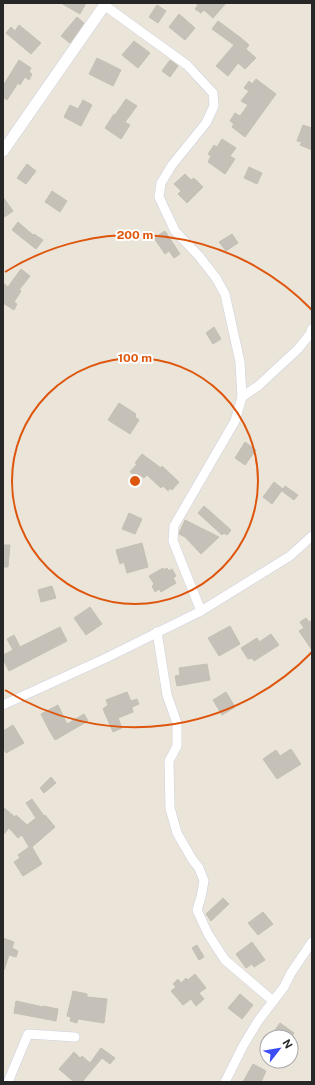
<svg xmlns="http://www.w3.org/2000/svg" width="315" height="1085" viewBox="0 0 315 1085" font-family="'Public Sans',sans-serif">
<rect width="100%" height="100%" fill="#eae4d9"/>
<g fill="#c5c1b9" stroke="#c5c0b3">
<polygon points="61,3 86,3 80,14"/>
<polygon points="195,3 226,3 213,18 204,10 201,13 195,9 198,5"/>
<polygon points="157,5 166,11 158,23 149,17"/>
<polygon points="179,14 195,28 185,40 169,27"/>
<polygon points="77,17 84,23 70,43 61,36"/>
<polygon points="218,21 241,38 249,45 246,49 256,58 245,69 238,63 228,76 216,66 234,45 212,29"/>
<polygon points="19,25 41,43 31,54 6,33 11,27 15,31"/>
<polygon points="134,41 150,53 138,68 122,55"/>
<polygon points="97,58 121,70 113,86 89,74"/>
<polygon points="19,60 31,68 29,72 32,74 29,80 25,77 20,85 18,83 7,100 3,97 3,86"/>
<polygon points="170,60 178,66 170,77 162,71"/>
<polygon points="256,79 276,94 245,137 232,127 234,124 230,121 235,113 240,116 248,105 241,101 249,91 244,88 249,81 252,84"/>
<polygon points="126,99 137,106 125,122 130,125 121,139 105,128 114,114 115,115"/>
<polygon points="83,100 92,105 81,126 64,117 70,105 78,109"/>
<polygon points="303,125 312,128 312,150 300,145 302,142 297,141"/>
<polygon points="222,139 236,148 230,156 235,159 225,174 208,162 211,156 208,154 214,145 217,147"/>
<polygon points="27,164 36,171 26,184 17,178"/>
<polygon points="249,167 262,173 257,184 244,178"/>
<polygon points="185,174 191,180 194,178 203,187 187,203 178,194 181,191 174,184"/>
<polygon points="52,191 67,201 60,212 45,202"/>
<polygon points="3,197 13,211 3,218"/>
<polygon points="18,222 33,235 34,234 43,240 36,249 12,230"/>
<polygon points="165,231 180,254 174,258 169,251 165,254 154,238"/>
<polygon points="232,234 238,243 226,251 219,242"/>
<polygon points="21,269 30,276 19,290 21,291 14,302 17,304 14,310 3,303 3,283 8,287"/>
<polygon points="214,327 221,339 213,344 206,333"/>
<polygon points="119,403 136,414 135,417 139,420 130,434 108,420"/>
<polygon points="245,442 256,450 245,465 235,458"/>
<polygon points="142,454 161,468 162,466 179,482 172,490 170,488 168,491 163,486 161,488 147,475 144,478 140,475 138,478 130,472 137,464 135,463"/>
<polygon points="274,482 283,489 272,504 263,497"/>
<polygon points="285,486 298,495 294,500 282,491"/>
<polygon points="204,506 231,530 227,535 224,533 222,535 198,513"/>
<polygon points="129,513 142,519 135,534 122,529"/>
<polygon points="185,520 219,537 201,554 185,537 179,534 180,531"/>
<polygon points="142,543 148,567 127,573 124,562 120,564 116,550"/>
<polygon points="3,545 10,545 8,567 3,567"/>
<polygon points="163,568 164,570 167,568 169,571 172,569 176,576 173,578 176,583 161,592 159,589 155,592 152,586 154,584 149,576"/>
<polygon points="52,586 56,598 41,602 38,590"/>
<polygon points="90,607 102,624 86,635 74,618"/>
<polygon points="306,618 309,622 312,620 312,650 299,631 304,628 300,622"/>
<polygon points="230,626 240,644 219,656 208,638"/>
<polygon points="60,627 67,641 9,671 3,659 3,655 13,650 7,639 14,635 20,647"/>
<polygon points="271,634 279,645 254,661 252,658 248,659 241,648 257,638 259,642"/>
<polygon points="207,664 210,680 177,686 175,676 180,675 179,668"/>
<polygon points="127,692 131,701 137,699 139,704 132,707 133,712 118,718 122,728 113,732 103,709 108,705 106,700"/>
<polygon points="226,692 235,707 222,715 213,700"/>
<polygon points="58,705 67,724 84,714 88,721 55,740 49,730 41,714"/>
<polygon points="13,725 24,743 6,753 3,748 3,731"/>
<polygon points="291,749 301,764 277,779 263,759 276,750 280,756"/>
<polygon points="51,777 56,783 44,793 40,788"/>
<polygon points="32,799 44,816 45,815 55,827 32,847 42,864 23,876 14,862 20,858 18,855 29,847 22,835 18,838 9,828 3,835 3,807 15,817 16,815 27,825 36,818 26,803"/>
<polygon points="223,898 229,904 211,921 206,914"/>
<polygon points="263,912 273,924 258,935 248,923"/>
<polygon points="3,938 14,942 12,948 18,951 16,957 9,955 4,970"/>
<polygon points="252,942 265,960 254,967 252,964 246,968 236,954"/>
<polygon points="197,945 204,957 199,960 192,948"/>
<polygon points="195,974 206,988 199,993 204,999 196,1006 191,999 183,1005 171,991 176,987 173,984 178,979 181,983 186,978 188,980"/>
<polygon points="73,991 87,994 87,997 107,999 104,1023 78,1019 77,1023 70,1021 71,1017 67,1016"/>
<polygon points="240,994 253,1005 242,1019 228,1008"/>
<polygon points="16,1001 43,1007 43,1006 58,1009 56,1021 14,1013"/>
<polygon points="280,1023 294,1033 291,1037 270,1037"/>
<polygon points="101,1048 115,1058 110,1064 102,1058 82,1082 74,1082 59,1069 74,1052 80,1058 82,1056 90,1063"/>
<polygon points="253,1064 266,1071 261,1082 243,1082"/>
</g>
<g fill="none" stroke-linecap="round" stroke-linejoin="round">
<defs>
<g id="minor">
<polyline points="104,5 187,65 213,93 214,106 206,123 172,165 161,183 159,197 175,231 199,256 216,278 225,294 240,362 242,397 235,421 174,526 173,541 201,611"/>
<polyline points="242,397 258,386 298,349 310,334 312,329"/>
<polyline points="157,632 167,695 177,723 177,746 169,761 170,808 177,833 192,859 199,868 204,881 201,897 197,910 208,934 225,960 273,1001"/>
<polyline points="3,705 106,658 201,611 290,556 312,536"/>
<polyline points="8,1082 28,1034 75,1037"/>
<polyline points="225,1082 243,1046 258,1021 284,987 291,973 312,942"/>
</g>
<polyline id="tertiary" points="3,151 106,3"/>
</defs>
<use href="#minor" stroke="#ced0e1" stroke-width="10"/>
<use href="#tertiary" stroke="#ced0e1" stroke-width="12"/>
<use href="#minor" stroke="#fff" stroke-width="9"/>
<use href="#tertiary" stroke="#fff" stroke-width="11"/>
</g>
<g fill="none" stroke="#de560d" stroke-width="2">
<circle cx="135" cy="481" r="123"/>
<path d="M312 652A246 246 0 0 1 5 690M5 272A246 246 0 0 1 312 310"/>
</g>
<circle cx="135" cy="481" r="6" fill="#de560d" stroke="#fff" stroke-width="2"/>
<g font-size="12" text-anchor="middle" font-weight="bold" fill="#de560d" stroke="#fff" stroke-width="4" stroke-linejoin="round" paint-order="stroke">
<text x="135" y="239">200 m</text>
<text x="135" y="362">100 m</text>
</g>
<rect width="315" height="1085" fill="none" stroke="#272727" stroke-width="8"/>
<g transform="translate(279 1049) rotate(59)"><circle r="19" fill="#ffffff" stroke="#a9a9a9"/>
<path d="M0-3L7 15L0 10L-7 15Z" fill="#3a4df6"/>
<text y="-6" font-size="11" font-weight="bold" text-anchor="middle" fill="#272727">N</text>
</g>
</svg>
